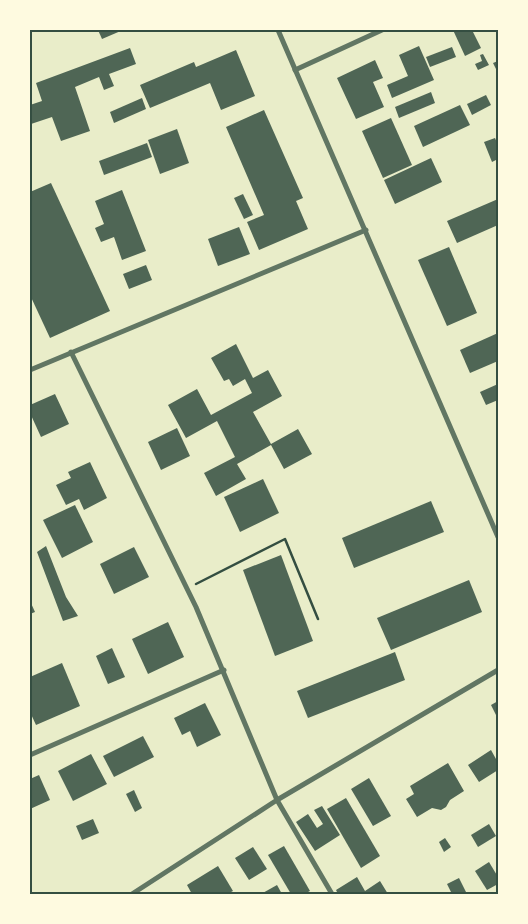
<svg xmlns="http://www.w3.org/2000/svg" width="528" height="924" viewBox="0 0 528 924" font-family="'Source Sans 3',sans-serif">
<rect width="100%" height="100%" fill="#e9edc9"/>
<g fill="#4f6655">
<polygon points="98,30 123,30 102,39"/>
<polygon points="453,30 472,30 481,48 465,56"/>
<polygon points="419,46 434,80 392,98 387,85 408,76 399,55"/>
<polygon points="452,47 456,57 430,67 426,57"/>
<polygon points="130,48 136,64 109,74 114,86 104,90 99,77 75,87 90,131 61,141 52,117 31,124 30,105 42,101 36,83"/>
<polygon points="236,50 255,96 221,110 210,83 150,108 140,85 194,62 196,67"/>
<polygon points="483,54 489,65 478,70 475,64 482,61 480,55"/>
<polygon points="375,60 383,78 373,82 384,107 356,119 337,78"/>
<polygon points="498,61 498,73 493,63"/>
<polygon points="431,92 435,103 399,118 395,107"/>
<polygon points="486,95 491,105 472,115 467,104"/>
<polygon points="142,98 146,109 114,123 110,112"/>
<polygon points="460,105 470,125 423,147 414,126"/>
<polygon points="264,110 303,198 296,201 308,229 259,250 247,222 264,215 226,127"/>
<polygon points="391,118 412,165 383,178 362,131"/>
<polygon points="177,129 189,163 160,174 148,140"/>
<polygon points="495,138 498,145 498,159 492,162 484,142"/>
<polygon points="147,143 152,157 104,175 99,161"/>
<polygon points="431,158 442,182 395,204 384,180"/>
<polygon points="51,183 110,311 50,338 30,295 30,192"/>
<polygon points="122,190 146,251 122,260 114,237 101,242 95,228 104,224 95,201"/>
<polygon points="243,194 253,215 244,219 234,198"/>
<polygon points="498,199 498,225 457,243 447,221"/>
<polygon points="239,227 250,254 218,266 208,239"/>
<polygon points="449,247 477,313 447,326 418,260"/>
<polygon points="146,265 152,280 129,289 123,274"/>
<polygon points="498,333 498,361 470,373 460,350"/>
<polygon points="236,344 253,378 268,370 282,396 253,412 271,444 298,429 312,454 284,469 271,445 237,464 246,479 216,496 204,473 235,457 217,421 186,438 168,405 197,389 211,415 252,393 245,379 233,386 229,379 224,381 211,358"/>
<polygon points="498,384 498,400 486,405 480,392"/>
<polygon points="55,394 69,424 41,437 30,413 30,405"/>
<polygon points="177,428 190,456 161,470 148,442"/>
<polygon points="90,462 107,498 84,510 79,499 66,505 56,485 71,478 68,472"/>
<polygon points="263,479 279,513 240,532 224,497"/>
<polygon points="431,501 444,532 354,568 342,538"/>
<polygon points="75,505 93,542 62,558 43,520"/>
<polygon points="46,546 66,597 78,616 63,621 37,552"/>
<polygon points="134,547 149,577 114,594 100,564"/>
<polygon points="281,555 313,641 275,656 243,570"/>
<polygon points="469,580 482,612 391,650 377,618"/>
<polygon points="30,601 35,612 30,614"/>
<polygon points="168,622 184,657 148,674 132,639"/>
<polygon points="112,648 125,677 108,684 96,656"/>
<polygon points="395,652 405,680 308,718 297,691"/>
<polygon points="62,663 80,706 36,725 30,712 30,677"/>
<polygon points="498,701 498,714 496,715 491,705"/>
<polygon points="205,703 221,735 197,747 190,731 182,735 174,718"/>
<polygon points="143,736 154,757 114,777 103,756"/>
<polygon points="491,750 496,759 498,758 498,770 479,782 468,765"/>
<polygon points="91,754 107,784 73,801 58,771"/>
<polygon points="448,763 464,791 450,800 446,807 441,810 432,808 417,817 406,799 414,794 410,786"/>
<polygon points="39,775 50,800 30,809 30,779"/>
<polygon points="369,778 391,816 373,826 351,789"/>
<polygon points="134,790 142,808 135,812 126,794"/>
<polygon points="346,798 380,856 361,868 327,809"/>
<polygon points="322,806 340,835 315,851 296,822 308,814 317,828 323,824 314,810"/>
<polygon points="93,819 99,833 82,840 76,826"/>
<polygon points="489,824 496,836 478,847 471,835"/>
<polygon points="445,838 451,847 444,852 439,842"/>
<polygon points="284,846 310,891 304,894 291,894 268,855"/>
<polygon points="253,847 267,869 249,880 235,858"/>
<polygon points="489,862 498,877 498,884 487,890 475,871"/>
<polygon points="218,866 233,891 227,894 192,894 187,885"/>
<polygon points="357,877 365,891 380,881 388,894 338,894 336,890"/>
<polygon points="459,878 467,894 452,894 447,884"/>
<polygon points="277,885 282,894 261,894"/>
</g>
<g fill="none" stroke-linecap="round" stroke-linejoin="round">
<polyline stroke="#344e41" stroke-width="2.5" points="196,584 285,539 318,619"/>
<g stroke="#617663" stroke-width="5">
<polyline points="278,30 498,537"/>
<polyline points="295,70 382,30"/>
<polyline points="71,352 196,607 277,800 332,894"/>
<polyline points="30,370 366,230"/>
<polyline points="30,755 224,670"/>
<polyline points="132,894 277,800 498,670"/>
</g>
</g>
<rect width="528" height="924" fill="none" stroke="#fefae0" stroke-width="62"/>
<rect x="31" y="31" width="466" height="862" fill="none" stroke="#344e41" stroke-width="2"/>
</svg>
